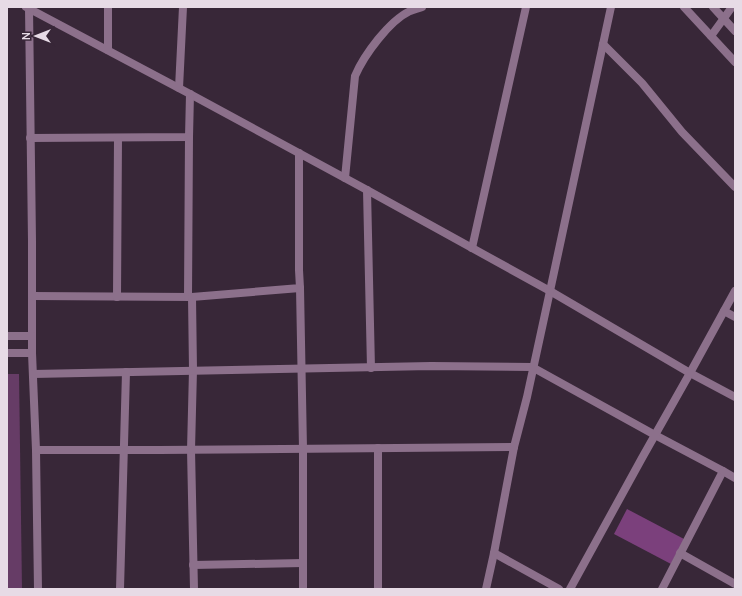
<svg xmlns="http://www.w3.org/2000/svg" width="742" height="596" viewBox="0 0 742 596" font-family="Manrope,sans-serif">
<rect width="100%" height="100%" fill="#382738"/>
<polygon fill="#663c66" points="7,374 19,374 22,589 7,589"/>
<polygon fill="#7b407c" points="627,509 684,539 671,564 614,534"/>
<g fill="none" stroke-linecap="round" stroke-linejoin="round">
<g stroke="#8c708b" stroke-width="8">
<polyline points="26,7 190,94 367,190 550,291 690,373 735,397"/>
<polyline points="108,7 108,50"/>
<polyline points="684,7 735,62"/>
<polyline points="713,7 735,31"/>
<polyline points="29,8 32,241 32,353 36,450 38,589"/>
<polyline points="711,36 732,7"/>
<polyline points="603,44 642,83 682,132 735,187"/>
<polyline points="179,88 183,7"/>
<polyline points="30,138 189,137 190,94"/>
<path d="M345 178 355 76C364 55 389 21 410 11 414 10 418 8 422 7"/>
<polyline points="367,190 371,368"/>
<polyline points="472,248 526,7"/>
<polyline points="300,288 303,449 303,589"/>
<polyline points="32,296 192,297 300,288 299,270 299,153"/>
<polyline points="117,297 118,138"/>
<polyline points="188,297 189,137"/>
<polyline points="192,297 193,370 191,450 194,589"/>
<polyline points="724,311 735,317"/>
<polyline points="7,336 32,336"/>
<polyline points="7,353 32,353"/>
<polyline points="33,374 431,366 532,367 655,435 723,471 662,589"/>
<polyline points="378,448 378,589"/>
<polyline points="36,450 159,450 514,447"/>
<polyline points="723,471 735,478"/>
<polyline points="494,553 559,589"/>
<polyline points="680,553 735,584"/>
<polyline points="193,565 303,563"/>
<polyline points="120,589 126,372"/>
<polyline points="486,589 494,553 514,447 527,397 550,291 611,7"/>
<polyline points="570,589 642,458 690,373 735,291"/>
</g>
</g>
<rect width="742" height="596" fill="none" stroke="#e7dbe6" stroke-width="16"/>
<g transform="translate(36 36) rotate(270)" stroke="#382738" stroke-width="3" paint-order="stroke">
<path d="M0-3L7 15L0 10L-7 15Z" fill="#e7dbe6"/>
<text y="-6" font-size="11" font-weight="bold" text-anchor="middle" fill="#e7dbe6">N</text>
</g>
</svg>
